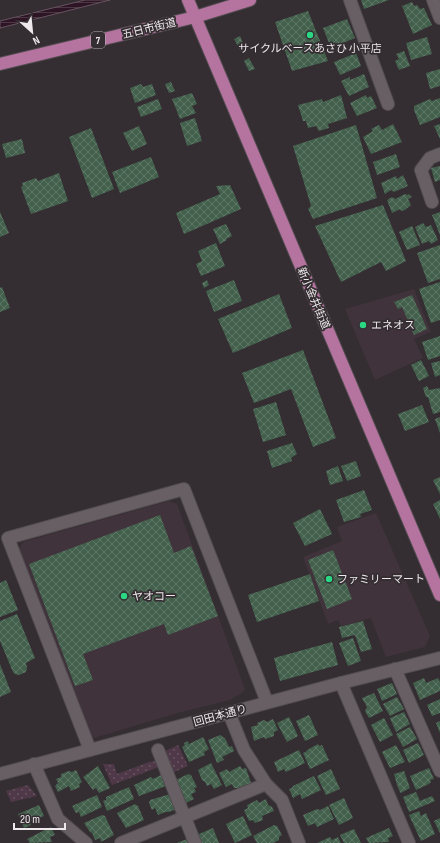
<svg xmlns="http://www.w3.org/2000/svg" width="440" height="843" viewBox="0 0 440 843" font-family="'Sofia Sans Condensed','Noto Sans JP',sans-serif">
<defs>
<pattern id="park-dots" width="8" height="8" patternUnits="userSpaceOnUse"><rect width="8" height="8" fill="#4f3847"/><path d="M2 2h.1M6 6h.1" fill="none" stroke="#695562" stroke-width="1.8" stroke-linecap="round"/></pattern>
<pattern id="water-rules" width="6" height="5" patternUnits="userSpaceOnUse"><rect width="6" height="5" fill="#2d1525"/><path d="M0 2.5h6" fill="none" stroke="#4c3745"/></pattern>
<pattern id="building-cross-hatch" width="8" height="8" patternUnits="userSpaceOnUse"><rect width="8" height="8" fill="#43604d"/><path d="M0 0l8 8M0 8l8-8" fill="none" stroke="#5e7767"/></pattern>
</defs>
<rect width="100%" height="100%" fill="#342d31"/>
<g fill="#40333b">
<polygon points="414,289 431,332 414,339 423,358 375,380 345,309"/>
<polygon points="169,501 177,504 245,689 242,693 230,700 178,713 94,738 87,736 18,550 23,542"/>
<polygon points="376,513 430,636 425,647 386,657 371,618 341,626 338,620 328,624 303,557 342,541 337,527"/>
</g>
<g fill="url(#park-dots)">
<polygon points="178,745 188,766 172,773 164,755 167,750"/>
<polygon points="157,761 159,767 112,785 103,764 114,764 117,774 149,762"/>
<polygon points="28,785 37,796 11,802 6,791"/>
</g>
<polygon fill="url(#water-rules)" stroke="#675460" points="85,0 110,0 0,28 0,21"/>
<g fill="url(#building-cross-hatch)">
<polygon points="361,0 389,0 364,9"/>
<polygon points="412,2 414,6 417,5 420,9 424,8 432,25 413,34 402,6"/>
<polygon points="308,11 328,61 292,71 275,22"/>
<polygon points="347,19 355,38 331,48 323,28"/>
<polygon points="240,36 247,52 242,54 234,39"/>
<polygon points="427,37 432,54 411,60 406,43"/>
<polygon points="404,51 410,66 399,70 395,61 399,59 396,54"/>
<polygon points="356,53 361,66 340,75 334,62"/>
<polygon points="249,58 255,69 249,71 244,61"/>
<polygon points="440,69 440,86 430,89 426,73"/>
<polygon points="364,74 369,87 349,96 341,81 350,77 350,80"/>
<polygon points="171,82 175,91 169,93 165,84"/>
<polygon points="141,84 143,87 152,84 156,95 135,103 130,88"/>
<polygon points="192,93 197,104 192,106 196,113 180,119 172,99"/>
<polygon points="341,95 347,118 328,124 329,128 319,131 316,126 308,128 306,121 303,121 298,105 322,99 323,102"/>
<polygon points="366,95 367,98 371,96 377,108 357,116 350,103"/>
<polygon points="440,98 440,117 420,125 414,110 414,106 430,99 432,101"/>
<polygon points="158,99 162,109 141,117 137,107"/>
<polygon points="195,118 202,141 187,146 180,123"/>
<polygon points="393,124 402,142 371,154 363,137 373,131 371,129 379,125 382,130"/>
<polygon points="440,124 440,139 434,126"/>
<polygon points="356,125 377,198 313,219 308,209 311,206 293,146"/>
<polygon points="139,126 147,144 132,151 123,133"/>
<polygon points="91,128 114,189 92,198 69,137"/>
<polygon points="22,139 25,153 6,158 2,144"/>
<polygon points="396,154 400,167 377,175 373,162"/>
<polygon points="151,157 159,177 120,193 112,172"/>
<polygon points="440,166 440,180 435,182 431,168"/>
<polygon points="59,173 68,201 31,214 21,187 23,186 22,183 36,178 38,181"/>
<polygon points="403,175 408,186 394,192 391,190 385,194 381,183 396,176 397,179"/>
<polygon points="230,185 241,209 184,234 176,213 220,194 216,186"/>
<polygon points="405,194 407,195 409,194 412,197 408,199 411,205 405,210 401,211 400,209 392,213 387,200 392,197 395,199"/>
<polygon points="383,205 406,261 386,271 381,262 341,282 315,226"/>
<polygon points="0,212 9,233 0,237"/>
<polygon points="440,212 440,235 432,215"/>
<polygon points="423,223 426,227 431,225 438,240 431,244 429,241 422,244 415,227"/>
<polygon points="226,224 232,236 226,239 227,240 220,244 213,229"/>
<polygon points="412,226 420,245 407,250 399,232"/>
<polygon points="216,243 225,266 201,276 196,264 202,261 198,251"/>
<polygon points="440,245 440,279 428,283 417,253"/>
<polygon points="207,280 209,285 204,288 202,283"/>
<polygon points="234,280 242,301 214,312 206,291"/>
<polygon points="440,282 440,320 431,323 419,289"/>
<polygon points="2,287 10,308 0,312 0,288"/>
<polygon points="279,294 292,328 233,353 218,319"/>
<polygon points="412,295 427,329 414,335 402,307 398,309 394,302"/>
<polygon points="440,336 440,356 428,360 422,342"/>
<polygon points="303,350 336,438 313,447 291,389 254,403 242,373"/>
<polygon points="421,360 429,376 419,381 411,365"/>
<polygon points="440,361 440,375 435,377 431,363"/>
<polygon points="427,386 429,390 440,388 440,412 433,414 428,397 426,397 423,388"/>
<polygon points="276,402 286,435 263,442 253,409"/>
<polygon points="422,405 429,422 405,431 398,414"/>
<polygon points="440,417 440,433 435,419"/>
<polygon points="292,443 297,454 291,458 292,461 272,468 267,451"/>
<polygon points="356,461 361,476 347,481 341,466"/>
<polygon points="338,466 343,481 330,485 326,471"/>
<polygon points="440,477 440,494 433,480"/>
<polygon points="364,490 372,510 360,514 361,517 344,522 336,500"/>
<polygon points="440,500 440,519 433,504"/>
<polygon points="320,509 332,534 305,546 293,523"/>
<polygon points="160,515 174,553 191,546 218,616 168,635 164,624 83,654 93,680 75,686 29,564"/>
<polygon points="333,550 352,599 327,609 308,560"/>
<polygon points="310,574 319,601 257,622 248,595"/>
<polygon points="6,580 18,610 0,617 0,583"/>
<polygon points="17,614 35,658 26,663 27,667 26,672 19,675 15,674 13,672 0,641 0,621"/>
<polygon points="363,621 372,649 361,652 355,635 342,638 339,627"/>
<polygon points="353,638 361,661 348,666 339,643"/>
<polygon points="332,642 338,665 280,681 274,658"/>
<polygon points="0,664 11,692 0,697"/>
<polygon points="424,678 426,683 438,678 440,682 440,691 420,700 413,683"/>
<polygon points="392,683 397,694 382,701 377,689"/>
<polygon points="374,693 383,711 369,718 365,711 367,707 362,698"/>
<polygon points="397,697 404,709 390,716 383,704"/>
<polygon points="440,699 440,713 432,716 427,705"/>
<polygon points="404,712 410,724 396,732 390,718"/>
<polygon points="309,715 318,735 305,741 296,721"/>
<polygon points="289,717 298,736 287,742 277,723"/>
<polygon points="384,718 393,735 380,742 371,725"/>
<polygon points="273,719 278,730 274,732 274,736 265,739 264,737 254,741 251,727 258,725 257,723 264,720 267,722"/>
<polygon points="440,721 440,733 436,723"/>
<polygon points="410,727 417,739 403,747 396,734"/>
<polygon points="220,735 225,738 229,747 232,746 234,751 222,757 224,760 217,763 208,740"/>
<polygon points="203,737 209,749 204,752 205,755 189,762 182,747 185,745 184,743 188,741 189,744"/>
<polygon points="418,743 424,755 409,763 403,750"/>
<polygon points="318,744 319,746 322,745 329,760 310,769 303,753 306,752 307,750"/>
<polygon points="396,745 405,762 390,768 382,752"/>
<polygon points="299,750 305,763 286,772 284,769 278,772 274,762"/>
<polygon points="211,763 222,785 214,789 211,784 207,786 205,782 202,780 198,770"/>
<polygon points="98,766 110,788 99,793 96,788 93,790 83,777"/>
<polygon points="240,766 242,769 246,768 251,783 238,788 234,788 232,784 226,787 219,773 227,769 229,772"/>
<polygon points="429,768 434,779 430,780 431,782 429,784 416,790 410,776"/>
<polygon points="331,769 340,789 326,795 317,776"/>
<polygon points="76,770 82,782 79,784 80,787 71,791 69,786 58,792 55,786 58,783 56,779 61,777 61,774 69,771 72,772"/>
<polygon points="404,771 410,788 401,793 400,792 397,785 394,774"/>
<polygon points="188,774 191,775 197,787 194,788 196,792 191,794 194,799 186,803 182,801 176,780"/>
<polygon points="161,775 166,786 139,796 134,785 151,777 153,779"/>
<polygon points="314,776 321,790 302,799 300,794 293,798 289,789 292,788 293,786"/>
<polygon points="129,787 134,799 107,811 103,801 106,800 106,797"/>
<polygon points="416,792 420,801 432,796 435,801 409,812 403,797"/>
<polygon points="170,794 177,809 169,812 165,812 158,815 155,808 152,810 149,803 150,800"/>
<polygon points="97,795 102,807 81,817 79,812 76,813 72,806"/>
<polygon points="344,798 353,818 339,825 329,805"/>
<polygon points="266,799 268,805 272,807 274,811 262,816 263,820 255,823 253,820 249,821 244,810 248,808 247,805 257,800 259,803"/>
<polygon points="135,804 138,806 144,820 126,828 117,813"/>
<polygon points="39,805 44,816 30,822 31,825 24,828 18,814"/>
<polygon points="328,806 334,819 317,827 315,823 308,826 303,815 317,809 320,810"/>
<polygon points="419,811 421,816 426,813 435,834 421,841 409,815"/>
<polygon points="102,815 105,816 114,835 101,842 100,838 95,840 92,833 90,832 84,823"/>
<polygon points="243,816 252,835 235,843 226,824"/>
<polygon points="440,818 440,833 434,821"/>
<polygon points="274,825 277,826 282,835 279,837 279,840 273,843 257,843 253,836"/>
<polygon points="51,827 55,835 50,837 52,842 30,843 27,839"/>
<polygon points="213,828 219,843 201,843 198,838 199,834"/>
<polygon points="389,828 393,836 388,838 389,842 369,843 366,838"/>
<polygon points="354,829 361,843 344,843 340,835"/>
<polygon points="330,837 332,840 338,837 341,843 317,843"/>
<polygon points="187,839 189,843 177,843"/>
</g>
<g fill="none" stroke-linecap="round" stroke-linejoin="round">
<defs>
<g id="minor">
<polyline points="350,0 388,104"/>
<polyline points="433,0 440,18"/>
<polyline points="432,202 421,170 430,158 440,154"/>
<polyline points="395,669 440,771"/>
<polyline points="341,683 409,843"/>
<polyline points="229,713 244,750 266,784 282,800 299,843"/>
<polyline points="90,750 8,538 184,489 267,702"/>
<polyline points="158,750 195,843"/>
<polyline points="34,764 58,819 86,843"/>
<polyline points="0,774 341,683 440,658"/>
<polyline points="121,843 266,784"/>
</g>
<g id="major">
<polyline points="188,0 440,595"/>
<polyline points="0,64 195,17 250,0"/>
</g>
</defs>
<use href="#minor" stroke="#524c50" stroke-width="14"/>
<use href="#major" stroke="#524c50" stroke-width="14"/>
<use href="#minor" stroke="#675f64" stroke-width="12"/>
<use href="#major" stroke="#b5739f" stroke-width="12"/>
</g>
<g fill="#2ad884" stroke="#342d31" stroke-width="1.5">
<circle cx="310" cy="35" r="4"/>
<circle cx="363" cy="325" r="4"/>
<circle cx="329" cy="579" r="4"/>
<circle cx="124" cy="596" r="4"/>
</g>
<g text-anchor="middle" stroke-width="3.5" stroke-linejoin="round" paint-order="stroke">
<rect fill="#342d31" stroke="#b6b0b3" stroke-width="1" x="91" y="32" width="14" height="16" rx="3"/>
<g font-size="10" font-weight="bold" fill="#ede8eb">
<text x="98" y="44">7</text>
</g>
<g font-size="11" fill="#ede8eb" stroke="#342d31">
<text transform="translate(149 28) rotate(-14)" y="4">五日市街道</text>
<text transform="translate(314 298) rotate(67)" y="4">新小金井街道</text>
<text transform="translate(220 715) rotate(-15)" y="4">回田本通り</text>
</g>
<g font-size="11" fill="#ede8eb" stroke="#342d31" text-anchor="start">
<text x="310" y="52" text-anchor="middle">サイクルベースあさひ 小平店</text>
<text x="371" y="329">エネオス</text>
<text x="337" y="583">ファミリーマート</text>
<text x="132" y="600">ヤオコー</text>
</g>
</g>
<g transform="translate(32 32) rotate(153)" stroke="#342d31" stroke-width="3" paint-order="stroke">
<path d="M0-3L7 15L0 10L-7 15Z" fill="#ede8eb"/>
<text y="-6" font-size="11" font-weight="bold" text-anchor="middle" fill="#ede8eb">N</text>
</g>
<path d="M14 823v6h51v-6" fill="none" stroke="#ede8eb" stroke-width="2"/>
<text x="20" y="823" font-size="12" fill="#ede8eb" stroke="#342d31" stroke-width="3" paint-order="stroke">20 m</text>
</svg>
